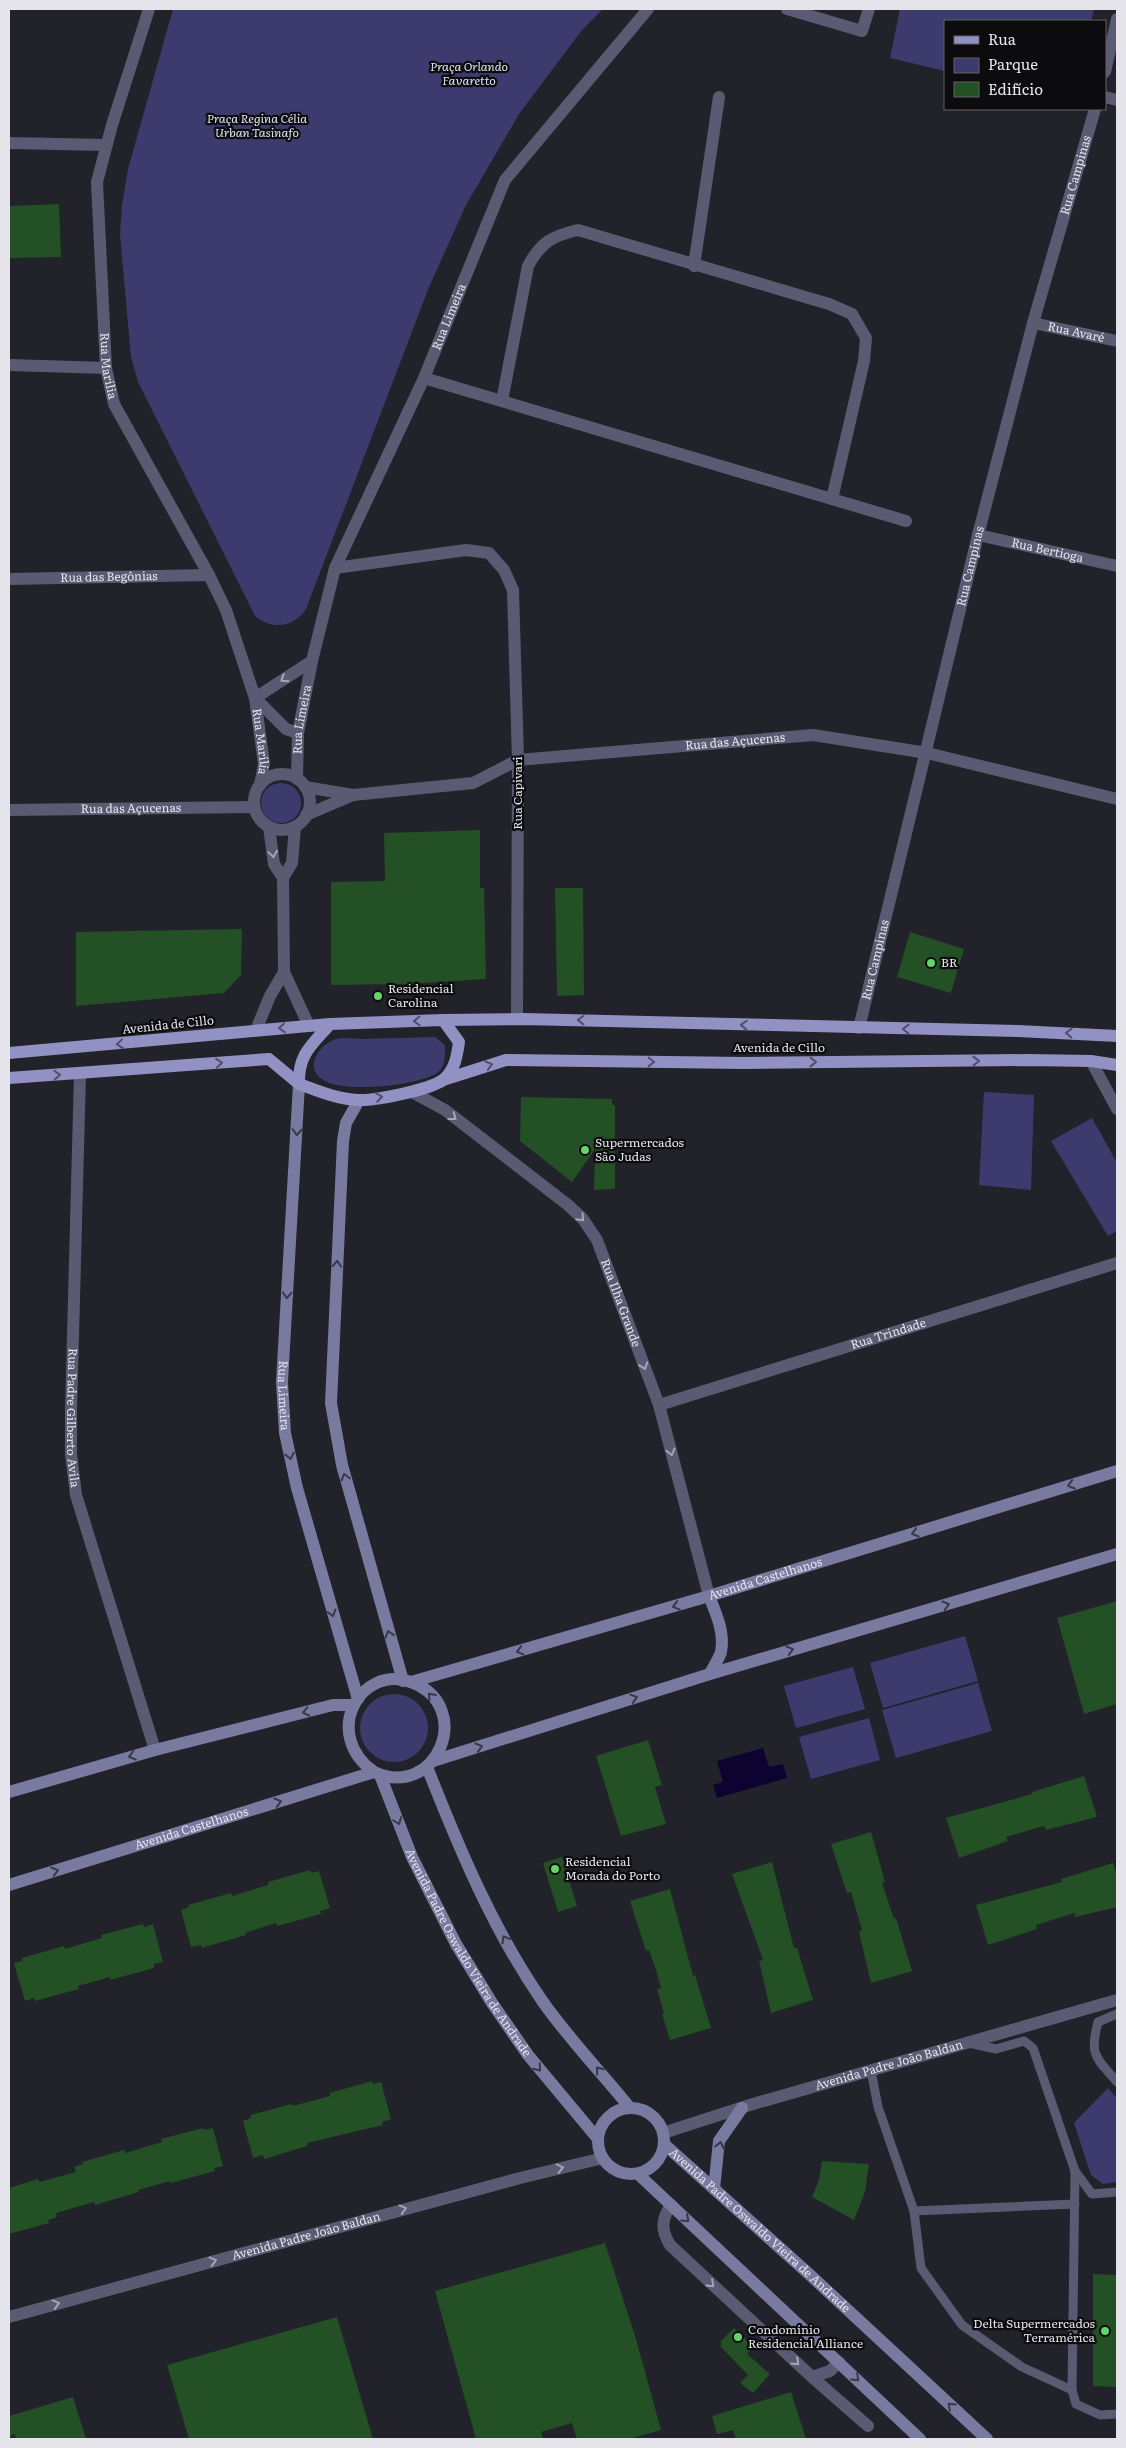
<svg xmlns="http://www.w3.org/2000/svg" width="1126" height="2448" viewBox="0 0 1126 2448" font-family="Literata,serif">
<rect width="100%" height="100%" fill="#22222a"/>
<g fill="#3d3b6d">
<path d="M173 9H603L582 30 519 114 466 205 429 287 306 609C294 628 272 630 255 616L138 382 131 357 120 234 122 205 128 169Z"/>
<polygon points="900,9 1094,9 1091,21 945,21 945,71 890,58"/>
<circle cx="281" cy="803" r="20"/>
<path d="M435 1037 445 1045C445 1055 446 1067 437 1073 417 1086 341 1094 322 1079 304 1067 319 1044 336 1039 344 1037 354 1039 363 1039 387 1038 411 1038 435 1037Z"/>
<polygon points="984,1092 1034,1095 1031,1190 979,1185"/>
<polygon points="1092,1118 1117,1163 1117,1231 1108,1236 1051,1141"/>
<polygon points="965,1636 978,1681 883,1708 870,1663"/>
<polygon points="853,1667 865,1709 796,1728 784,1686"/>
<polygon points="978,1683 992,1731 896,1758 882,1710"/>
<circle cx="394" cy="1728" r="34"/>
<polygon points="869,1718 880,1760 811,1779 799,1737"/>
<polygon points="1108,2088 1117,2099 1117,2182 1103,2184 1091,2175 1074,2123"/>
</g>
<polygon fill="#0c0330" points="763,1748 769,1767 783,1764 787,1778 717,1798 713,1785 723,1782 717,1761"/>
<g fill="#235025">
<polygon points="59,204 61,257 9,258 9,206"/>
<polygon points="480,830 480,888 484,888 486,979 409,984 331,985 331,882 385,881 384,833"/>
<polygon points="555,888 583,888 584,995 557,996"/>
<polygon points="242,929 241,975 224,993 76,1006 76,932"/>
<polygon points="910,932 964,949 951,993 897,977"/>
<polygon points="521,1097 612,1099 612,1105 615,1105 615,1189 594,1190 595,1149 572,1182 520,1141"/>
<polygon points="1117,1601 1117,1704 1084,1714 1057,1618"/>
<polygon points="648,1740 662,1785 655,1787 666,1824 621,1836 596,1756"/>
<polygon points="1084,1776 1097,1817 1046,1830 1044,1826 1006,1837 1008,1841 959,1858 946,1818 1032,1794 1032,1792"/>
<polygon points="871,1832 885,1882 882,1883 894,1919 896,1918 912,1971 871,1983 859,1932 862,1930 851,1892 847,1893 831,1844"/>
<polygon points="562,1857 577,1906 558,1912 543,1863"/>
<polygon points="772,1862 794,1948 797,1948 813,2000 771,2013 759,1961 763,1960 732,1874"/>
<polygon points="1113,1863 1117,1876 1117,1907 1075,1917 1074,1913 1036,1925 1037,1929 988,1945 976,1905 1062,1882 1061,1879"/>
<polygon points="310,1870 311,1873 319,1871 330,1908 320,1911 321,1914 277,1926 276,1923 245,1933 246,1935 202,1948 201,1945 191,1947 181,1910 189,1907 188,1905 231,1893 232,1896 268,1885 268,1882"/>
<polygon points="670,1889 693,1976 695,1975 711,2028 670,2040 662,2014 664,2013 657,1989 661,1988 657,1973 649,1950 646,1951 630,1901"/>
<polygon points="143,1924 144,1927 153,1924 163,1962 154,1964 154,1968 110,1980 110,1977 78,1986 79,1989 35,2001 34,1998 25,2001 14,1963 22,1961 22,1958 64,1946 65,1949 102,1938 101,1935"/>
<polygon points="372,2081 373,2084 381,2082 391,2119 382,2122 383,2125 307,2143 307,2146 264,2159 263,2155 253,2158 243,2121 251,2118 250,2115 292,2104 293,2106 330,2096 330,2093"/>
<polygon points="203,2128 204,2130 213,2128 223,2166 214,2168 215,2171 171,2183 170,2181 138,2190 139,2192 95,2205 94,2202 56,2213 57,2217 48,2220 49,2223 9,2234 9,2188 38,2179 39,2182 76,2172 74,2167 83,2164 82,2162 124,2150 125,2153 162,2142 161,2139"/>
<polygon points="822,2161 869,2164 865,2192 854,2220 812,2197 819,2180"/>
<polygon points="605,2243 636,2339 661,2430 629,2439 577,2439 572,2423 541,2432 543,2439 476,2439 435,2291"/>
<polygon points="1093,2274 1117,2275 1117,2387 1093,2386"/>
<polygon points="337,2317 373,2439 189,2439 167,2365"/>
<polygon points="734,2328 754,2346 747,2354 770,2374 753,2393 740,2383 748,2375 720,2346 722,2344 720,2342"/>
<polygon points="791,2392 806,2439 736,2439 733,2430 717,2434 712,2416"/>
<polygon points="73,2397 86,2439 16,2439 15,2434 9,2436 9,2416"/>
</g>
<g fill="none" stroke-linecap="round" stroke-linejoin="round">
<g stroke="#5a5b73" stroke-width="9">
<path d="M1117 2014 1098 2022C1089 2056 1096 2057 1117 2082"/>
<polyline points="969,2043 996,2049 1024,2041 1033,2048 1075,2171 1092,2194 1117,2192"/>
<polyline points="871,2070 878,2107 914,2211 1075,2204"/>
<polyline points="1075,2171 1072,2390 1076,2404 1100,2415 1117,2414"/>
<polyline points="914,2211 921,2268 962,2325 1022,2367 1072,2390"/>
</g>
<g stroke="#5a5b73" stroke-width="12">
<path id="s1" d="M149 9 112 125 97 182 106 368 114 404 209 575 226 610 255 698 264 764 260 785"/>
<polyline points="787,9 862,31 869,9"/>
<polyline points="1105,72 1117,19"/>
<polyline points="1105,97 1117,100"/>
<polyline points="9,143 106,145"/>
<polyline points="694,266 719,97"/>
<path id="s2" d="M1033 323 1117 341"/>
<polyline points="9,365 106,368"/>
<polyline points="424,378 906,521"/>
<path d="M502 401 528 266C541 242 552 236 578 230L829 304 852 314 866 338 864 361 832 499"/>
<path id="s3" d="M978 535 1117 566"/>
<polyline points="335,568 466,550 489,553 504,570 513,590 518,760 517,1019"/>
<path id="s4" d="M9 579 209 575"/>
<polyline points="255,698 312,661"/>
<polyline points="255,698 286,729 298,733"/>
<circle cx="282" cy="802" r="28"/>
<path id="s5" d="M297 779 298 733 312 661 335 568 424 378 505 180 648 9"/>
<polyline points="305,787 353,795 306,815"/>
<path id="s6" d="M353 795 473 783 518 760 813 735 927 753 1117 799"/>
<path id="s7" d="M9 810 254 807"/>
<polyline points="269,827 274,864 283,878 284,972 309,1026"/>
<polyline points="283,878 292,863 295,827"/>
<path id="s8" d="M859 1028 978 535 1033 323 1095 109"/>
<polyline points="256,1030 270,996 284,972"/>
<polyline points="1091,1061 1117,1109"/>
<path id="s9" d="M80 1074 71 1411V1454L76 1495 155 1750"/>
<path id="s10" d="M412 1092 445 1110 568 1205 583 1219 597 1240 659 1405 709 1596"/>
<path id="s11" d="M659 1405 1117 1263"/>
<path id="s12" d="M663 2133 753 2104 1117 2000"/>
<path d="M671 2205C661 2220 661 2230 670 2245L812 2377 830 2371 839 2362"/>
<path id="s13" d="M9 2317 520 2178 603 2158"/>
<polyline points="812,2377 868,2426"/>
</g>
<g stroke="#797aa0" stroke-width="12">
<path id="s14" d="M299 1084 282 1382 285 1433 297 1488 358 1699"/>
<polyline points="359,1100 346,1123 343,1141 331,1403 342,1465 403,1681"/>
<path d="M709 1596C716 1613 725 1633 721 1652 719 1659 713 1667 710 1674"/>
<path id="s15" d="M411 1682 709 1596 1117 1471"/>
<polyline points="433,1761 710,1674 1117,1554"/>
<path d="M427 1767C459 1848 493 1930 543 2002 569 2039 602 2073 630 2108"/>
<path id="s16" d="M380 1775 412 1857 456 1944 492 2003 528 2055 598 2139"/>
<polyline points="9,1792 155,1750 333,1705 354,1705"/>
<path id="s17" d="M9 1885 374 1772C437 1801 476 1706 411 1682 360 1664 321 1734 374 1772"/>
<circle cx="631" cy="2141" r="33"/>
<path id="s18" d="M664 2144 809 2274 987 2439"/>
<polyline points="638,2174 920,2439"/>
<polyline points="714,2189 719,2141 742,2108"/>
</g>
<g stroke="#9192c3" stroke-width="12">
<polyline points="443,1020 524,1019 1018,1031 1117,1036"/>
<path d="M9 1053 330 1024 443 1020 459 1042C457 1056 455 1070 443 1080 429 1090 374 1101 358 1100 337 1099 318 1091 299 1084 298 1054 312 1045 330 1024"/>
<polyline points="9,1078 269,1059 299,1084"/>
<polyline points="443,1080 506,1060 745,1063 1028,1060 1091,1061 1117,1065"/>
</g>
</g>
<defs><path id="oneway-chevron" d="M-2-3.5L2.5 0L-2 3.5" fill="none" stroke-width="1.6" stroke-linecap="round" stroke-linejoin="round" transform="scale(1.25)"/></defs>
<g stroke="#a6a6b4">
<use href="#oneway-chevron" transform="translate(284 679) rotate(147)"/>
<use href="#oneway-chevron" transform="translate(273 854) rotate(82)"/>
<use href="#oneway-chevron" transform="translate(453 1117) rotate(37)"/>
<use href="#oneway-chevron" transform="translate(581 1218) rotate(47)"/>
<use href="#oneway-chevron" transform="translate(644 1366) rotate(70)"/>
<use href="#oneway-chevron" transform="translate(671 1452) rotate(75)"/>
<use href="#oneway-chevron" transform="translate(560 2168) rotate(-13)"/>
<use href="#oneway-chevron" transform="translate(403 2209) rotate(-15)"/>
<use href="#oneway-chevron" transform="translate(213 2261) rotate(-15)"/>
<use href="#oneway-chevron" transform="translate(711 2284) rotate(43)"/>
<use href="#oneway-chevron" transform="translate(56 2304) rotate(-15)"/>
<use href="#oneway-chevron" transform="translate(796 2362) rotate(43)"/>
</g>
<g stroke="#4e4f69">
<use href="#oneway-chevron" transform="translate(581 1020) rotate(-178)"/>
<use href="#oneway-chevron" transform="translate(417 1021) rotate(178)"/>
<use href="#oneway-chevron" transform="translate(744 1025) rotate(-178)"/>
<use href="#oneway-chevron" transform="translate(282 1028) rotate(175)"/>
<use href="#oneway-chevron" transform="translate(906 1029) rotate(-179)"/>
<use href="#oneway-chevron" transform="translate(1069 1033) rotate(-177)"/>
<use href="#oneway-chevron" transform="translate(120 1044) rotate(174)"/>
<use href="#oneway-chevron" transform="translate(976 1061)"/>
<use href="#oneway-chevron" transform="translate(651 1062) rotate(1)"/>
<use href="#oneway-chevron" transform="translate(813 1062)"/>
<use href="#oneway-chevron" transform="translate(219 1063) rotate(-5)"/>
<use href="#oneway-chevron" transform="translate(489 1065) rotate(-17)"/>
<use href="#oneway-chevron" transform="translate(57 1075) rotate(-3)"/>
<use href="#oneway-chevron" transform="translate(379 1097) rotate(-9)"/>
</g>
<g stroke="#383849">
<use href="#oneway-chevron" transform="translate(297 1132) rotate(93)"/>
<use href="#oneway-chevron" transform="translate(337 1264) rotate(-87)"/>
<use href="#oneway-chevron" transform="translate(287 1295) rotate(93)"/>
<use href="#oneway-chevron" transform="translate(290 1456) rotate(78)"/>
<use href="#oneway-chevron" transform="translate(345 1477) rotate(-105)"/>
<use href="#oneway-chevron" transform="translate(1071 1485) rotate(163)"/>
<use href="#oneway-chevron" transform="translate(915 1533) rotate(163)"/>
<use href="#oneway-chevron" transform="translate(946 1605) rotate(-16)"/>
<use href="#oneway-chevron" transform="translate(676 1606) rotate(164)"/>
<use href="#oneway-chevron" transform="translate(332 1613) rotate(74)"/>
<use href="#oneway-chevron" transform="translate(389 1634) rotate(-107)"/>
<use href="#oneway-chevron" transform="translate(790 1650) rotate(-16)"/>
<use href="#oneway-chevron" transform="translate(520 1651) rotate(164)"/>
<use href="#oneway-chevron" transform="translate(431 1696) rotate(-132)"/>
<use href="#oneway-chevron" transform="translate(634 1698) rotate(-18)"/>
<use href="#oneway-chevron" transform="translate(306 1712) rotate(166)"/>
<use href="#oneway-chevron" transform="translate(479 1747) rotate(-17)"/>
<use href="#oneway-chevron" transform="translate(132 1756) rotate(164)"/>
<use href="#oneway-chevron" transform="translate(278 1802) rotate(-17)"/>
<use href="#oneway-chevron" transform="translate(398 1821) rotate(69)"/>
<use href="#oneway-chevron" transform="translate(55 1871) rotate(-17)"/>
<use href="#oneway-chevron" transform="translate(505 1939) rotate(-120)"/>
<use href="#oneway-chevron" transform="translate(538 2068) rotate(51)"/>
<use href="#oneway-chevron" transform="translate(599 2070) rotate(-129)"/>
<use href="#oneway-chevron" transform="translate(720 2145) rotate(-77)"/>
<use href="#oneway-chevron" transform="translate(686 2219) rotate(43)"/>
<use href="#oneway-chevron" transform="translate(856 2378) rotate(43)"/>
<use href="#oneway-chevron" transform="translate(951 2406) rotate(-137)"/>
</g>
<g fill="#63d468" stroke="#0c0c0f" stroke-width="2">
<circle cx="931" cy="963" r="5"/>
<circle cx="378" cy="996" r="5"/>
<circle cx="585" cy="1150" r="5"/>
<circle cx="555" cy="1869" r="5"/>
<circle cx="1105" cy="2331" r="5"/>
<circle cx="738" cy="2337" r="5"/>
</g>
<g text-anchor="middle" stroke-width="4.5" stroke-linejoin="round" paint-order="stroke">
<g font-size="12" font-style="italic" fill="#e1e2f3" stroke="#0c0c0f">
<text x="469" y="71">Praça Orlando<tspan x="469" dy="14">Favaretto</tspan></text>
<text x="257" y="123">Praça Regina Célia<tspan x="257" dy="14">Urban Tasinafo</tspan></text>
</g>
<g font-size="12" fill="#e4e4ea" stroke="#0c0c0f">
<text dy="4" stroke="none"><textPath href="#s8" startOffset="880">Rua Campinas</textPath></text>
<text dy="4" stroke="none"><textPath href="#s5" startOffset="491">Rua Limeira</textPath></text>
<text dy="4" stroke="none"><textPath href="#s2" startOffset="44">Rua Avaré</textPath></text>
<text dy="4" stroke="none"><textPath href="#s1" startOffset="365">Rua Marília</textPath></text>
<text dy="4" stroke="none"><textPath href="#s3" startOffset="71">Rua Bertioga</textPath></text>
<text dy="4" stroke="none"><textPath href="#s8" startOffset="475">Rua Campinas</textPath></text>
<text dy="4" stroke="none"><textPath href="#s4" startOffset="100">Rua das Begônias</textPath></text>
<text dy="4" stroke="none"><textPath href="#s5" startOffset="60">Rua Limeira</textPath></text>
<text dy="4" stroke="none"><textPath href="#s1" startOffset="775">Rua Marília</textPath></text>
<text dy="4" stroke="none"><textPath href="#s6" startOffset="389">Rua das Açucenas</textPath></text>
<text transform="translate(518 793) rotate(-90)" y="4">Rua Capivari</text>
<text dy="4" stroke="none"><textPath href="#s7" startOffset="122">Rua das Açucenas</textPath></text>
<text dy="4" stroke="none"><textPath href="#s8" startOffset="70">Rua Campinas</textPath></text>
<text transform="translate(168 1025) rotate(-6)" y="4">Avenida de Cillo</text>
<text x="779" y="1052">Avenida de Cillo</text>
<text dy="4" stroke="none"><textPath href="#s10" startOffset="306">Rua Ilha Grande</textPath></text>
<text dy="4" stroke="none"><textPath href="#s11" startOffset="240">Rua Trindade</textPath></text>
<text dy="4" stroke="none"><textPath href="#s14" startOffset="312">Rua Limeira</textPath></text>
<text dy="4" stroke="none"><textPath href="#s9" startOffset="344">Rua Padre Gilberto Avila</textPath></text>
<text dy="4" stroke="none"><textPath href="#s15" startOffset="369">Avenida Castelhanos</textPath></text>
<text dy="4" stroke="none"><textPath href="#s17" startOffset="191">Avenida Castelhanos</textPath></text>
<text dy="4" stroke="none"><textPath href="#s16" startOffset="199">Avenida Padre Oswaldo Vieira de Andrade</textPath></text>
<text dy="4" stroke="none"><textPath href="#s12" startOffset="236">Avenida Padre João Baldan</textPath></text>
<text dy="4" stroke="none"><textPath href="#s18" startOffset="129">Avenida Padre Oswaldo Vieira de Andrade</textPath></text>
<text dy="4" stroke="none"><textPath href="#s13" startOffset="308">Avenida Padre João Baldan</textPath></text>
</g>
<g font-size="12" fill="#e4e4ea" stroke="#0c0c0f" text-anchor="start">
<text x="941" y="967">BR</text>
<text x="388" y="993">Residencial<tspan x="388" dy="14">Carolina</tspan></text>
<text x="595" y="1147">Supermercados<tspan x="595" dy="14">São Judas</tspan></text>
<text x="565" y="1866">Residencial<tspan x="565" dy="14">Morada do Porto</tspan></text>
<text x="1095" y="2328" text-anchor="end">Delta Supermercados<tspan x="1095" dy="14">Terramérica</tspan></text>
<text x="748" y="2334">Condomínio<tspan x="748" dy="14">Residencial Alliance</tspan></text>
</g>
</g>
<rect width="1126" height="2448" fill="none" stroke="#e4e4ea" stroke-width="20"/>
<rect x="944" y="20" width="162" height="90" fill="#0c0c0f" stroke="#626267"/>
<rect x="954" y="36" width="25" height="8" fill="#9192c3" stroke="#626267"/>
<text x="988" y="45" font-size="15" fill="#e4e4ea">Rua</text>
<rect x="954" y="58" width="25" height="15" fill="#3d3b6d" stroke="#626267"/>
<text x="988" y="70" font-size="15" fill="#e4e4ea">Parque</text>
<rect x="954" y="82" width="25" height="15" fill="#235025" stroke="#626267"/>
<text x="988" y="95" font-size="15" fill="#e4e4ea">Edifício</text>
</svg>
